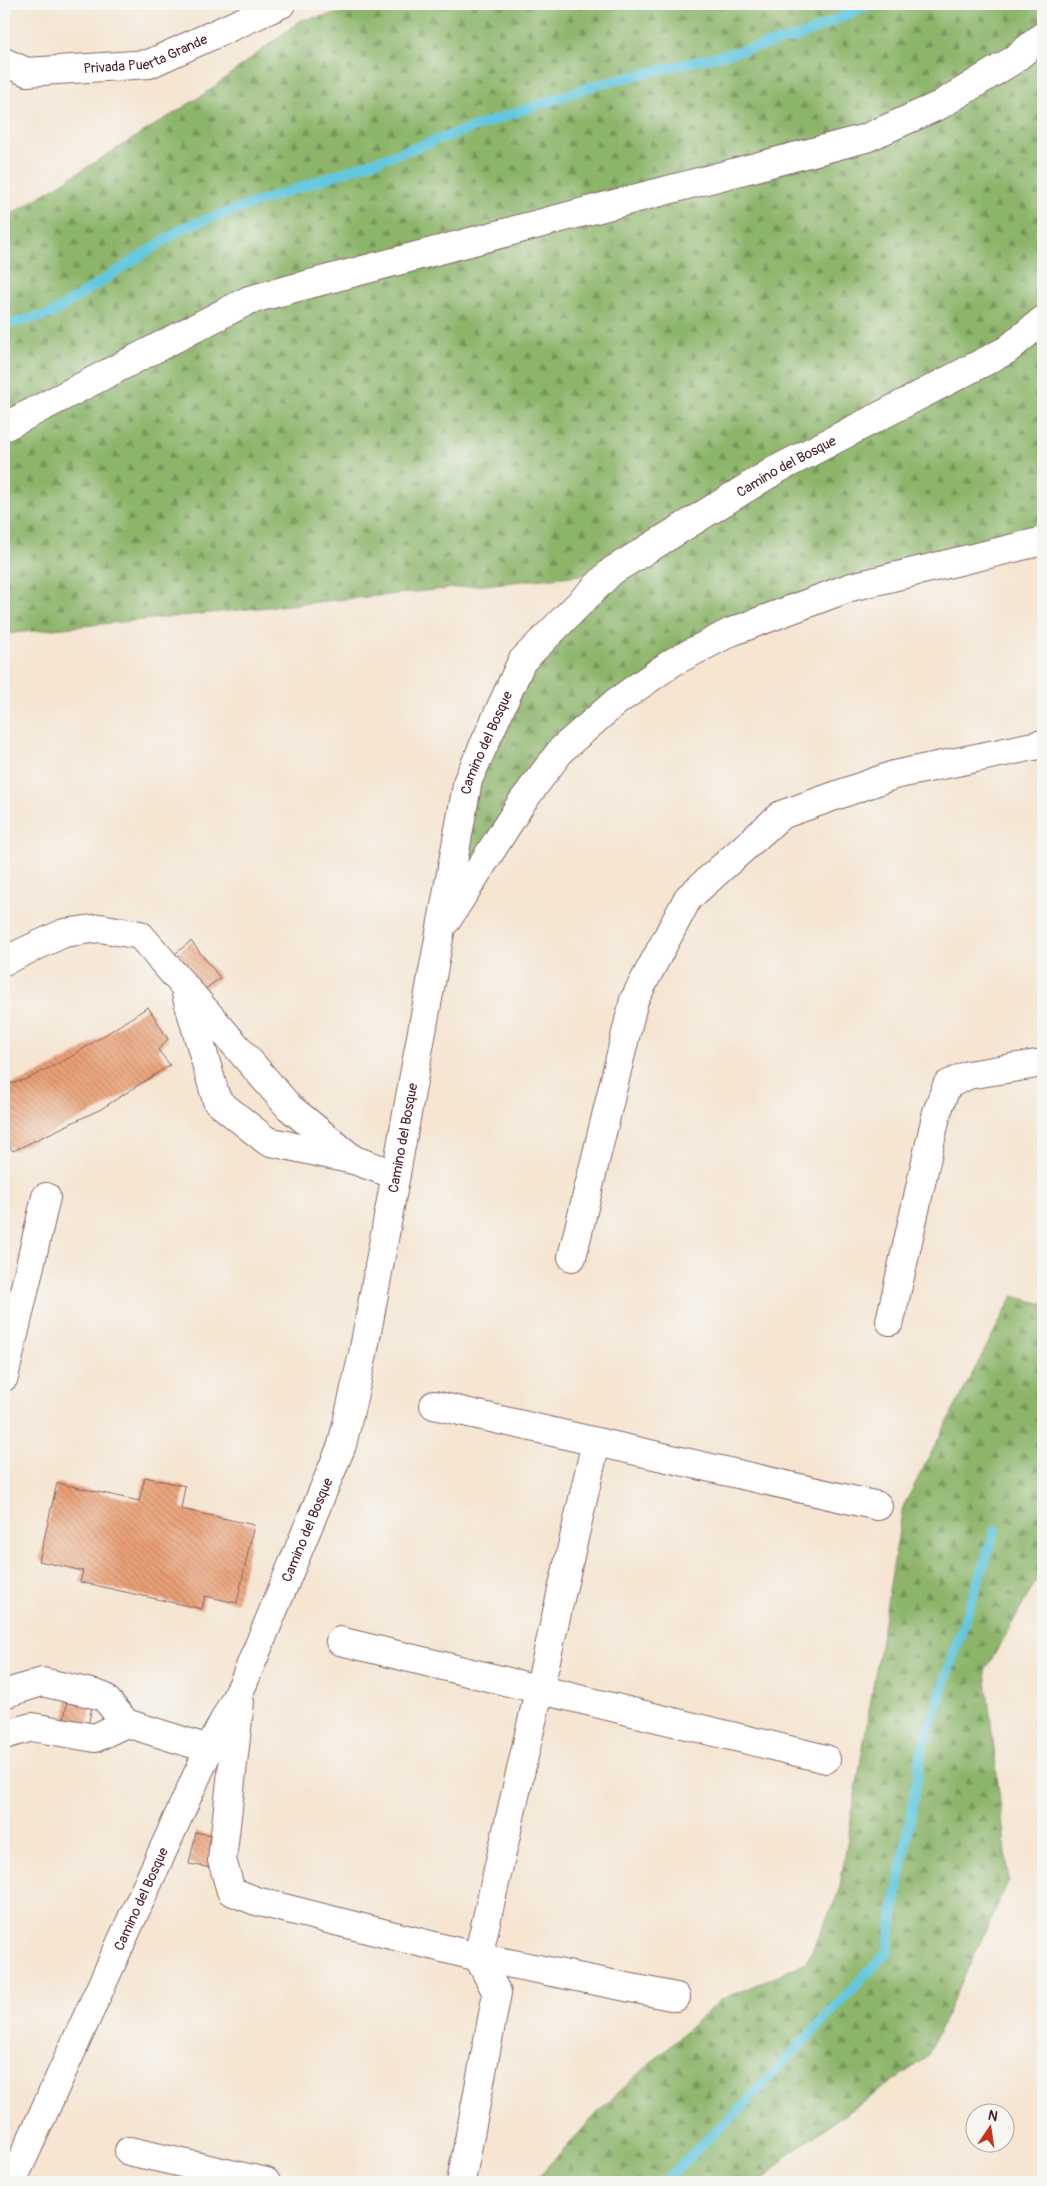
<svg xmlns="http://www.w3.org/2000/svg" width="1047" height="2186" viewBox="0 0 1047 2186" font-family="Pangolin,sans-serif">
<defs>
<pattern id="forest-firs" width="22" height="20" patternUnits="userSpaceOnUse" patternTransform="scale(1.25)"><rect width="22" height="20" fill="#8cb56b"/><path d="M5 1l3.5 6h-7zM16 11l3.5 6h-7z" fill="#749358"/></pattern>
<pattern id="building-back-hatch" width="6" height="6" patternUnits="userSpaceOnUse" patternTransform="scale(1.25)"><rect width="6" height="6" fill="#eaa076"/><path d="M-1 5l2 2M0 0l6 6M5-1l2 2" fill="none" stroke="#c08261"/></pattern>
</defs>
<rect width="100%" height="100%" fill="#f6f6f2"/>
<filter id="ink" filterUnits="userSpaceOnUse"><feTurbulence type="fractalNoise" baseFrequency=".02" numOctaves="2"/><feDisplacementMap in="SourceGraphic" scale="10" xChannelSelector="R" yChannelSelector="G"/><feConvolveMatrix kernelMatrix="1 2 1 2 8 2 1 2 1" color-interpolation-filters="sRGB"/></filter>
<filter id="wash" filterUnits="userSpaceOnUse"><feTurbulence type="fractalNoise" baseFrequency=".0096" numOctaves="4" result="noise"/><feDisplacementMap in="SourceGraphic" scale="20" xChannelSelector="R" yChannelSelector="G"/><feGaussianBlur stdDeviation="1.12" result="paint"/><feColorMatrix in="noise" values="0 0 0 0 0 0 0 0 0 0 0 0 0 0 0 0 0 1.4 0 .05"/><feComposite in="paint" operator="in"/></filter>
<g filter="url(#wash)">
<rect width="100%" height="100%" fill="#f5e5d1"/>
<g fill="url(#forest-firs)" stroke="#6b6a4b">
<polygon points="394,4 1043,4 1043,541 731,632 562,749 440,932 468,780 522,661 611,572 4,634 4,219 203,95 301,20"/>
<polygon points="1013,1296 1043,1304 1043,1569 985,1671 1009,1880 927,2057 789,2154 762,2182 533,2182 605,2105 720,2000 806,1963 839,1892 903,1507"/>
</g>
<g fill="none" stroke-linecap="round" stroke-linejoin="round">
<g stroke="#62c7df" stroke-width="10">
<polyline points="4,325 51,314 185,227 593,86 801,36 870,4"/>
<polyline points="663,2182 746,2103 887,1952 922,1750 995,1530"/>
</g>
</g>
<g id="blocks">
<g fill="url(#building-back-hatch)">
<polygon points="191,941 220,978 196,996 167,960"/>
<polygon points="148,1007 168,1039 158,1050 170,1065 101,1109 13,1151 10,1147 4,1149 4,1086 27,1079 69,1058"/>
<polygon points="145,1477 185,1486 181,1509 254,1525 237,1603 205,1596 202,1609 80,1582 83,1571 39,1561 57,1483 139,1501"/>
<polygon points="69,1691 94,1697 86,1735 62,1730"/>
<polygon points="196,1832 224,1838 217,1869 189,1864"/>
</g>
</g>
</g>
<g filter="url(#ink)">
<use href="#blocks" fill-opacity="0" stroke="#866465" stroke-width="1"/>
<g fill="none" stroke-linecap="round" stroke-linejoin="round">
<defs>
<g id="minor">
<path id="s1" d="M4 62 27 72 149 64 281 4"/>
<polyline points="4,427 249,300 866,138 940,105 1012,61 1043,36"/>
<polyline points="447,920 522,802 562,749 616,702 673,662 731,632 851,587 1043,541"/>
<polyline points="4,961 64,933 100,928 140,935 289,1107 354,1160"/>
<polyline points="186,994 217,1101 267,1141 354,1160 396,1175"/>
<polyline points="572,1257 634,1000 688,898 781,815 894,775 1043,744"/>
<polyline points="890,1321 937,1112 947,1085 968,1075 1043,1063"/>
<polyline points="4,1377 46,1197"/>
<polyline points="434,1405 878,1506"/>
<polyline points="340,1641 826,1759"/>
<polyline points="4,1694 42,1682 95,1694 104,1697 126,1723 209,1749"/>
<polyline points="240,1702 222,1860 231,1891 256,1901 478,1957 676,1997"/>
<polyline points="4,1735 32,1727 95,1738 126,1723"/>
<polyline points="129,2151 266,2182"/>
<path id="s2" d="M12 2182 209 1749 242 1686 342 1445 363 1354 468 780 522 661 612 571 774 471 1007 350 1043 320"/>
<polyline points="461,2182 497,1993 478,1957 596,1442"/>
</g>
</defs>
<use href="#minor" stroke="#866465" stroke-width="30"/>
<use href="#minor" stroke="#fff" stroke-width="28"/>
</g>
</g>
<g text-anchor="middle" stroke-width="4" stroke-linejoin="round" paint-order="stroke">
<g font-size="14" fill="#4a1f2b" stroke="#f6f6f2">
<text dy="5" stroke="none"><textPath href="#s1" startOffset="146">Privada Puerta Grande</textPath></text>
<text dy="5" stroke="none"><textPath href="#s2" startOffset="1946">Camino del Bosque</textPath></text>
<text dy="5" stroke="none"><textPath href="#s2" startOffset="1526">Camino del Bosque</textPath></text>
<text dy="5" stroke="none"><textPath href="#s2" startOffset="1121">Camino del Bosque</textPath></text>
<text dy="5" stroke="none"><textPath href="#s2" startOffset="716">Camino del Bosque</textPath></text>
<text dy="5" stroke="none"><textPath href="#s2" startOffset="311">Camino del Bosque</textPath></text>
</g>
</g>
<rect width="1047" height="2186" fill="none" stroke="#f6f6f2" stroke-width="20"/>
<g transform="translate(990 2128) rotate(13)"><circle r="24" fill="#f6f6f2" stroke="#b1a0a2"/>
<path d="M0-4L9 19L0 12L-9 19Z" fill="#c8321e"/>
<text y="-8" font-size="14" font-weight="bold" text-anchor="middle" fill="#4a1f2b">N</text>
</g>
</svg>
